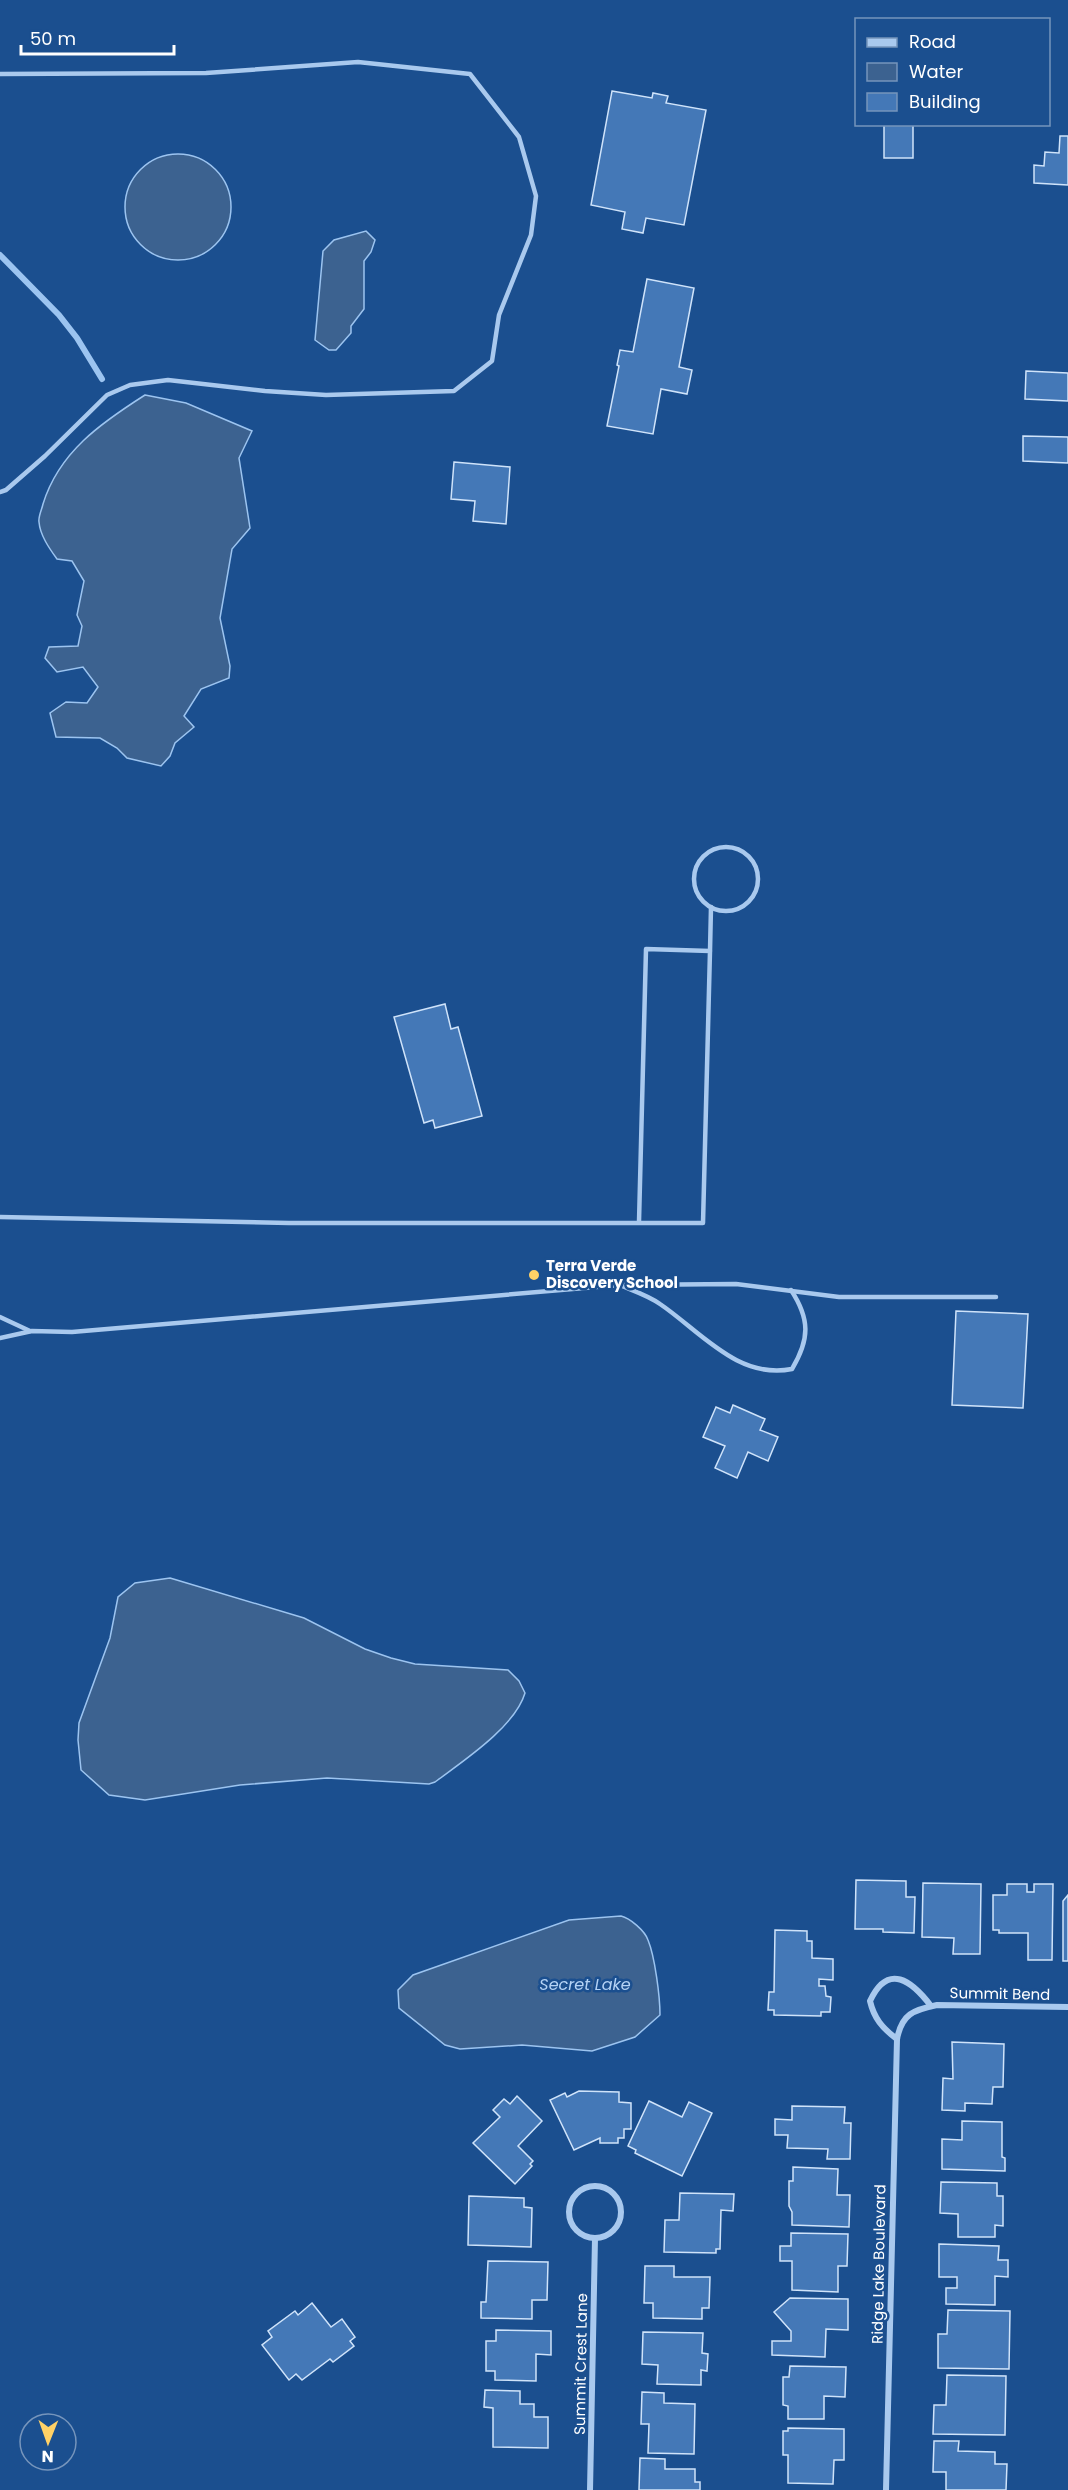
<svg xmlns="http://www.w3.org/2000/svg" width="1068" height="2490" viewBox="0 0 1068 2490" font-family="Poppins,sans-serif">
<rect width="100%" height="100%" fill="#1b4f8f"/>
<g fill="#3c6290" stroke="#9cc4f0" stroke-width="1.5">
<circle cx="178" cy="207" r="53"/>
<polygon points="366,231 375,240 371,252 364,261 364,309 351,326 351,333 336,350 329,350 315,340 323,251 334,240"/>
<path d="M145 395 186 403 252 431 239 458 250 528 232 549 220 618 230 666 229 678 201 689 184 716 194 727 175 743 170 756 161 766 127 758 117 748 100 738 56 737 50 713 66 702 87 703 98 687 83 667 57 672 45 658 49 647 78 646 82 626 77 615 84 581 72 561 57 559C49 548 40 535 39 522 38 517 42 509 43 504 59 452 101 423 145 395Z"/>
<path d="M170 1578 304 1618 365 1649 391 1658 415 1664 508 1670 519 1681 525 1693C515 1727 463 1761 435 1782L429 1784 327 1778 240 1785 145 1800 109 1795 81 1770 78 1740 79 1723 110 1638 118 1597 135 1583Z"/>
<path d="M621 1916C630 1918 645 1931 648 1940 655 1957 660 1997 660 2015L635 2037 592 2051 522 2045 460 2049 445 2045 399 2008 398 1990 413 1975 569 1920Z"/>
</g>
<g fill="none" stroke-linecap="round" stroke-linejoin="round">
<polyline stroke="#9cc4f0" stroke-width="6" points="0,255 59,315 77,338 102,379"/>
</g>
<g fill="#4478b7" stroke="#cfe3fa" stroke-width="1.5">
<polygon points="612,91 652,98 653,93 668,96 666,103 706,110 684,225 646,218 643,233 622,229 625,212 591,205"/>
<rect x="884" y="124" width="29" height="34"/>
<polygon points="1060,136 1068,136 1068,185 1034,183 1034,165 1044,166 1045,152 1059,153"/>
<polygon points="647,279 694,288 679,367 692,370 687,394 661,389 653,434 607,426 619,366 617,365 620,350 633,352"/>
<polygon points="1026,371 1068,373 1068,401 1025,399"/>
<polygon points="1023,436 1068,437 1068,463 1023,461"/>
<polygon points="454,462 510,467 506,524 473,521 475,501 451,499"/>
<polygon points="445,1004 451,1029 458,1027 482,1116 435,1128 433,1120 424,1123 394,1017"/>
<polygon points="956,1311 1028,1314 1023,1408 952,1405"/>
<polygon points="733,1405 765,1419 760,1430 778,1437 768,1461 748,1452 737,1478 715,1468 725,1446 703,1437 716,1407 730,1413"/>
<polygon points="856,1880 906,1881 906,1897 915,1897 914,1933 883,1932 883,1929 855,1929"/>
<polygon points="923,1883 981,1884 980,1954 953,1954 954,1938 922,1937"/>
<polygon points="1007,1884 1027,1884 1027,1892 1034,1892 1034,1884 1053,1884 1052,1960 1028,1960 1028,1933 999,1933 999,1930 993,1930 993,1895 1007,1895"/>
<polygon points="1068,1895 1068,1961 1063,1961 1063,1901"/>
<polygon points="775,1930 807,1931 807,1941 812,1941 812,1958 833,1959 833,1980 819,1979 819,1986 825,1986 826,1996 831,1997 830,2012 821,2012 821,2016 774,2015 774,2010 768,2010 769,1992 774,1992"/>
<polygon points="952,2042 1004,2044 1003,2087 993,2087 992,2104 965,2103 965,2111 942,2110 943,2078 953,2079"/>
<polygon points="579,2091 619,2092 619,2102 631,2103 631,2129 624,2129 624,2138 618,2138 618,2143 600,2143 600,2138 574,2150 550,2100 565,2093 567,2097"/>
<polygon points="517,2096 542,2121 518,2146 533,2161 530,2164 532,2166 515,2184 473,2143 500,2117 493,2110 504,2099 510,2104"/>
<polygon points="649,2101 682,2117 689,2102 712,2113 682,2176 635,2153 636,2150 628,2146"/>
<polygon points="792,2106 845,2107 844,2123 851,2123 850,2159 827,2159 828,2149 787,2148 788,2135 775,2135 775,2119 792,2120"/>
<polygon points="962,2121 1002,2122 1002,2157 1005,2158 1005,2171 942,2169 942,2139 962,2140"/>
<polygon points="793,2167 838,2169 837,2195 850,2195 849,2227 792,2225 792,2212 789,2206 789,2181 793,2181"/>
<polygon points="941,2182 997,2183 997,2196 1003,2196 1003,2226 995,2225 995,2237 958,2237 958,2214 940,2213"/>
<polygon points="680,2193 734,2194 733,2211 721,2210 720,2249 716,2249 716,2253 664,2252 665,2220 679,2220"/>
<polygon points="469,2196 524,2198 524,2207 532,2208 531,2247 468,2245"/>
<polygon points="791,2233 848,2234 847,2266 838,2266 838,2292 792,2290 792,2261 780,2261 780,2246 791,2246"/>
<polygon points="939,2244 999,2246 998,2260 1008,2260 1008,2277 995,2276 995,2305 946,2304 946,2288 957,2288 957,2277 939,2277"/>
<polygon points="488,2261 548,2262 547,2300 532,2300 532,2319 481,2318 481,2302 486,2302"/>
<polygon points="645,2266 674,2266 674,2277 710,2277 709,2308 702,2308 702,2319 653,2318 653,2303 644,2303"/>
<polygon points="790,2298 848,2299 848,2330 826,2329 825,2357 772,2355 772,2341 791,2341 791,2331 774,2312"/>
<polygon points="312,2303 331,2327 342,2319 355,2337 350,2341 354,2346 333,2362 330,2359 302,2380 296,2374 289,2380 262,2345 272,2337 268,2331 295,2311 298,2315"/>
<polygon points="948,2310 1010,2311 1009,2369 938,2368 938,2334 947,2334"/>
<polygon points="496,2330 551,2331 551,2355 536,2354 536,2381 495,2380 495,2371 486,2371 486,2341 496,2341"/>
<polygon points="643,2332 703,2333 702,2353 708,2354 707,2371 701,2370 701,2385 657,2384 658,2365 642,2364"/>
<polygon points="790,2366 846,2367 845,2397 824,2396 824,2419 788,2419 788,2406 783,2405 783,2377 789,2377"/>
<polygon points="947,2375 1006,2376 1005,2435 933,2434 934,2405 946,2405"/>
<polygon points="485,2390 520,2391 520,2404 534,2404 534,2417 548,2417 548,2448 493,2447 493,2408 484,2407"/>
<polygon points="642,2392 664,2393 664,2403 695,2404 694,2454 648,2453 649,2424 641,2424"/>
<polygon points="788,2428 844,2429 844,2460 834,2460 833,2484 788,2483 788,2455 783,2455 783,2431 788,2431"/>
<polygon points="934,2441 959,2441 958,2451 995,2452 995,2464 1007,2464 1006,2490 946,2490 946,2472 933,2472"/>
<polygon points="640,2458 665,2459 665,2469 695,2469 695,2482 700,2482 700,2490 639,2490"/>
</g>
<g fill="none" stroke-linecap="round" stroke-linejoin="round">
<g stroke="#a9c9ee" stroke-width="4.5">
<polyline points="0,74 206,73 358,62 470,74 519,137 536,196 531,235 499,315 492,361 454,391 326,395 265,391 168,380 130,385 107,395 45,456 6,490 0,492"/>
<circle cx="726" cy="879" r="32"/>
<polyline points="710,951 711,907"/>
<polyline points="0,1217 289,1223 703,1223 710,951 646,949 639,1222"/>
<path d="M622 1286C634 1291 649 1296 660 1304 700 1331 738 1380 792 1369 810 1339 810 1319 791 1290"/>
<polyline points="0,1317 30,1331"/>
<polyline points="0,1338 32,1331 72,1332 620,1285 736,1284 839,1297 996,1297"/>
</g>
<g stroke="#a9c9ee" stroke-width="6">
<path d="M897 2039C882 2028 874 2018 870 2001 888 1962 912 1981 931 2006"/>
<circle cx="595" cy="2212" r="26"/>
<polyline points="590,2490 595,2238"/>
<path d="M886 2490 897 2039C902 2014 913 2010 937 2005L1068 2007"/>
</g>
</g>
<circle fill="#ffd166" stroke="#1b4f8f" stroke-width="2" cx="534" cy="1275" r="6"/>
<g text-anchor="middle" stroke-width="5" stroke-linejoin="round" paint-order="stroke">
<g font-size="15" font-weight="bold" fill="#fff" stroke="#1b4f8f" text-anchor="start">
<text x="546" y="1271">Terra Verde<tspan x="546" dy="17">Discovery School</tspan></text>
</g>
<g font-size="15" fill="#fff" stroke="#1b4f8f">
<text transform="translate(1000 1994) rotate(1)" y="5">Summit Bend</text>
<text transform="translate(879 2264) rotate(-89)" y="5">Ridge Lake Boulevard</text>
<text transform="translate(581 2364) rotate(-89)" y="5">Summit Crest Lane</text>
</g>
<g font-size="16" font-style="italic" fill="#b5d3f5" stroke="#1b4f8f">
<text x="585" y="1990">Secret Lake</text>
</g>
</g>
<rect x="855" y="18" width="195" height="108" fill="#1b4f8f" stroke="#7695bc" stroke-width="1.5"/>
<rect x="867" y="38" width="30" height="9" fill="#a9c9ee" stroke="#7695bc" stroke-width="1.5"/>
<text x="909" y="48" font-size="18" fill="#ffffff">Road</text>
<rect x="867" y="63" width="30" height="18" fill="#3c6290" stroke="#7695bc" stroke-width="1.5"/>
<text x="909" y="78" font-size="18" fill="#ffffff">Water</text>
<rect x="867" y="93" width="30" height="18" fill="#4478b7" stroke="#7695bc" stroke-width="1.5"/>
<text x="909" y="108" font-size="18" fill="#ffffff">Building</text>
<g transform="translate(48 2442) rotate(181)"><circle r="28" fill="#1b4f8f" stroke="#7695bc" stroke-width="1.5"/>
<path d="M0-4.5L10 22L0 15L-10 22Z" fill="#ffd166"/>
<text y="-9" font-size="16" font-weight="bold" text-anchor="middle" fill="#ffffff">N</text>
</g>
<path d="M21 45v9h153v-9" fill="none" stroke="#ffffff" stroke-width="3"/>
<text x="30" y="45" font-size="18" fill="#ffffff" stroke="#1b4f8f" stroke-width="4.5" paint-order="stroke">50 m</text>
</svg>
